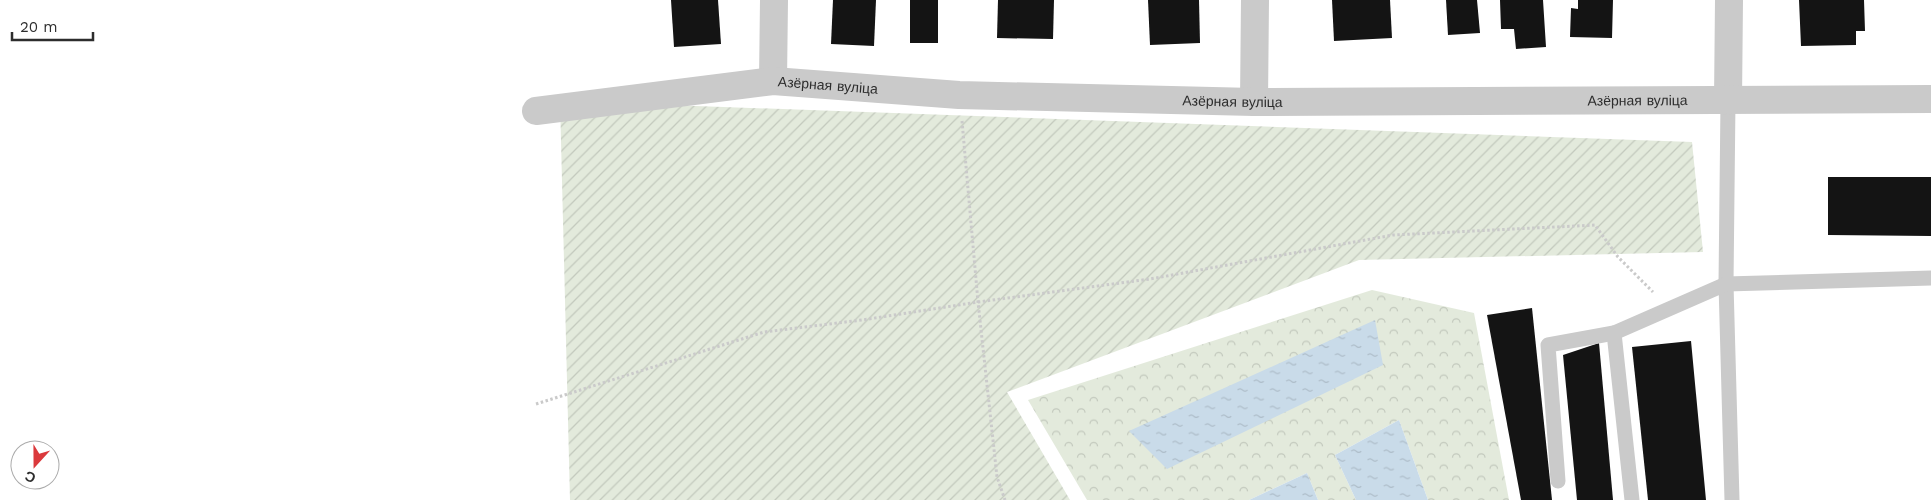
<svg xmlns="http://www.w3.org/2000/svg" width="1931" height="500" viewBox="0 0 1931 500" font-family="'Work Sans',sans-serif">
<defs>
<pattern id="forest-crowns" width="20" height="18" patternUnits="userSpaceOnUse" patternTransform="scale(1.25)"><rect width="20" height="18" fill="#e3eadc"/><path d="M2 6a3 3 0 1 1 6 0M12 15a3 3 0 1 1 6 0" fill="none" stroke="#c3c9bd"/></pattern>
<pattern id="garden-furrows" width="10" height="10" patternUnits="userSpaceOnUse" patternTransform="scale(1.25)"><rect width="10" height="10" fill="#e3eadc"/><path d="M-1 1l2-2M0 10L10 0M9 11l2-2" fill="none" stroke="#c3c9bd"/></pattern>
<pattern id="water-ripples" width="26" height="14" patternUnits="userSpaceOnUse" patternTransform="scale(1.25)"><rect width="26" height="14" fill="#c9dbe9"/><path d="M2 4q2-2 4 0t4 0M15 11q2-2 4 0t4 0" fill="none" stroke="#adbcc8"/></pattern>
</defs>
<rect width="100%" height="100%" fill="#fff"/>
<polygon fill="url(#forest-crowns)" points="1372,290 1474,313 1509,500 1428,500 1399,420 1335,455 1356,500 1318,500 1307,473 1249,500 1087,500 1028,400"/>
<polygon fill="url(#garden-furrows)" points="560,101 1692,142 1703,252 1359,260 1007,392 1070,500 570,500"/>
<g fill="url(#water-ripples)">
<polygon points="1375,320 1383,365 1167,469 1129,431"/>
<polygon points="1399,420 1428,500 1356,500 1335,455"/>
<polygon points="1307,473 1318,500 1249,500"/>
</g>
<g fill="#141414">
<polygon points="671,0 718,0 721,44 674,47"/>
<polygon points="833,0 876,0 874,46 831,44"/>
<rect x="910" y="0" width="28" height="43"/>
<polygon points="998,0 1054,0 1053,39 997,38"/>
<polygon points="1148,0 1199,0 1200,43 1150,45"/>
<polygon points="1332,0 1390,0 1392,38 1334,41"/>
<polygon points="1446,0 1477,0 1480,33 1448,35"/>
<polygon points="1500,0 1543,0 1546,47 1516,49 1514,29 1501,29"/>
<polygon points="1578,0 1613,0 1612,38 1570,37 1571,8 1578,9"/>
<polygon points="1799,0 1864,0 1865,31 1856,31 1856,45 1801,46"/>
<polygon points="1828,177 1931,177 1931,236 1828,235"/>
<polygon points="1532,308 1552,500 1521,500 1487,315"/>
<polygon points="1691,341 1706,500 1648,500 1632,347"/>
<polygon points="1599,343 1613,500 1577,500 1563,355"/>
</g>
<g fill="none" stroke-linecap="round" stroke-linejoin="round">
<g stroke="#cacaca" stroke-width="3" stroke-dasharray="2.5 2.5" stroke-linecap="butt">
<polyline points="962,121 978,302 997,477 1005,500"/>
<polyline points="536,404 764,332 862,320 978,302 1150,279 1393,235 1595,225 1618,257 1653,292"/>
</g>
<g stroke="#cacaca" stroke-width="15">
<polyline points="1728,101 1726,284 1732,500"/>
<polyline points="1614,333 1632,500"/>
<polyline points="1558,481 1548,345 1614,333 1726,284 1931,278"/>
</g>
<g stroke="#cacaca" stroke-width="28">
<polyline points="773,81 774,0"/>
<polyline points="1728,101 1729,0"/>
<polyline points="1254,102 1255,0"/>
<path id="s1" d="M536 111 773 81 959 95 1254 102 1931 99"/>
</g>
</g>
<g text-anchor="middle" stroke-width="5" stroke-linejoin="round" paint-order="stroke">
<g font-size="14" fill="#2d2d2d" stroke="#fff">
<text dy="5" stroke="none"><textPath href="#s1" startOffset="294">Азёрная вуліца</textPath></text>
<text dy="5" stroke="none"><textPath href="#s1" startOffset="699">Азёрная вуліца</textPath></text>
<text dy="5" stroke="none"><textPath href="#s1" startOffset="1104">Азёрная вуліца</textPath></text>
</g>
</g>
<g transform="translate(35 465) rotate(201)"><circle r="24" fill="#ffffff" stroke="#ababab"/>
<path d="M0-4L9 19L0 12L-9 19Z" fill="#db393c"/>
<text y="-8" font-size="14" font-weight="bold" text-anchor="middle" fill="#2d2d2d">С</text>
</g>
<path d="M12 32v8h81v-8" fill="none" stroke="#2d2d2d" stroke-width="2.5"/>
<text x="20" y="32" font-size="15" fill="#2d2d2d" stroke="#ffffff" stroke-width="4" paint-order="stroke">20 m</text>
</svg>
